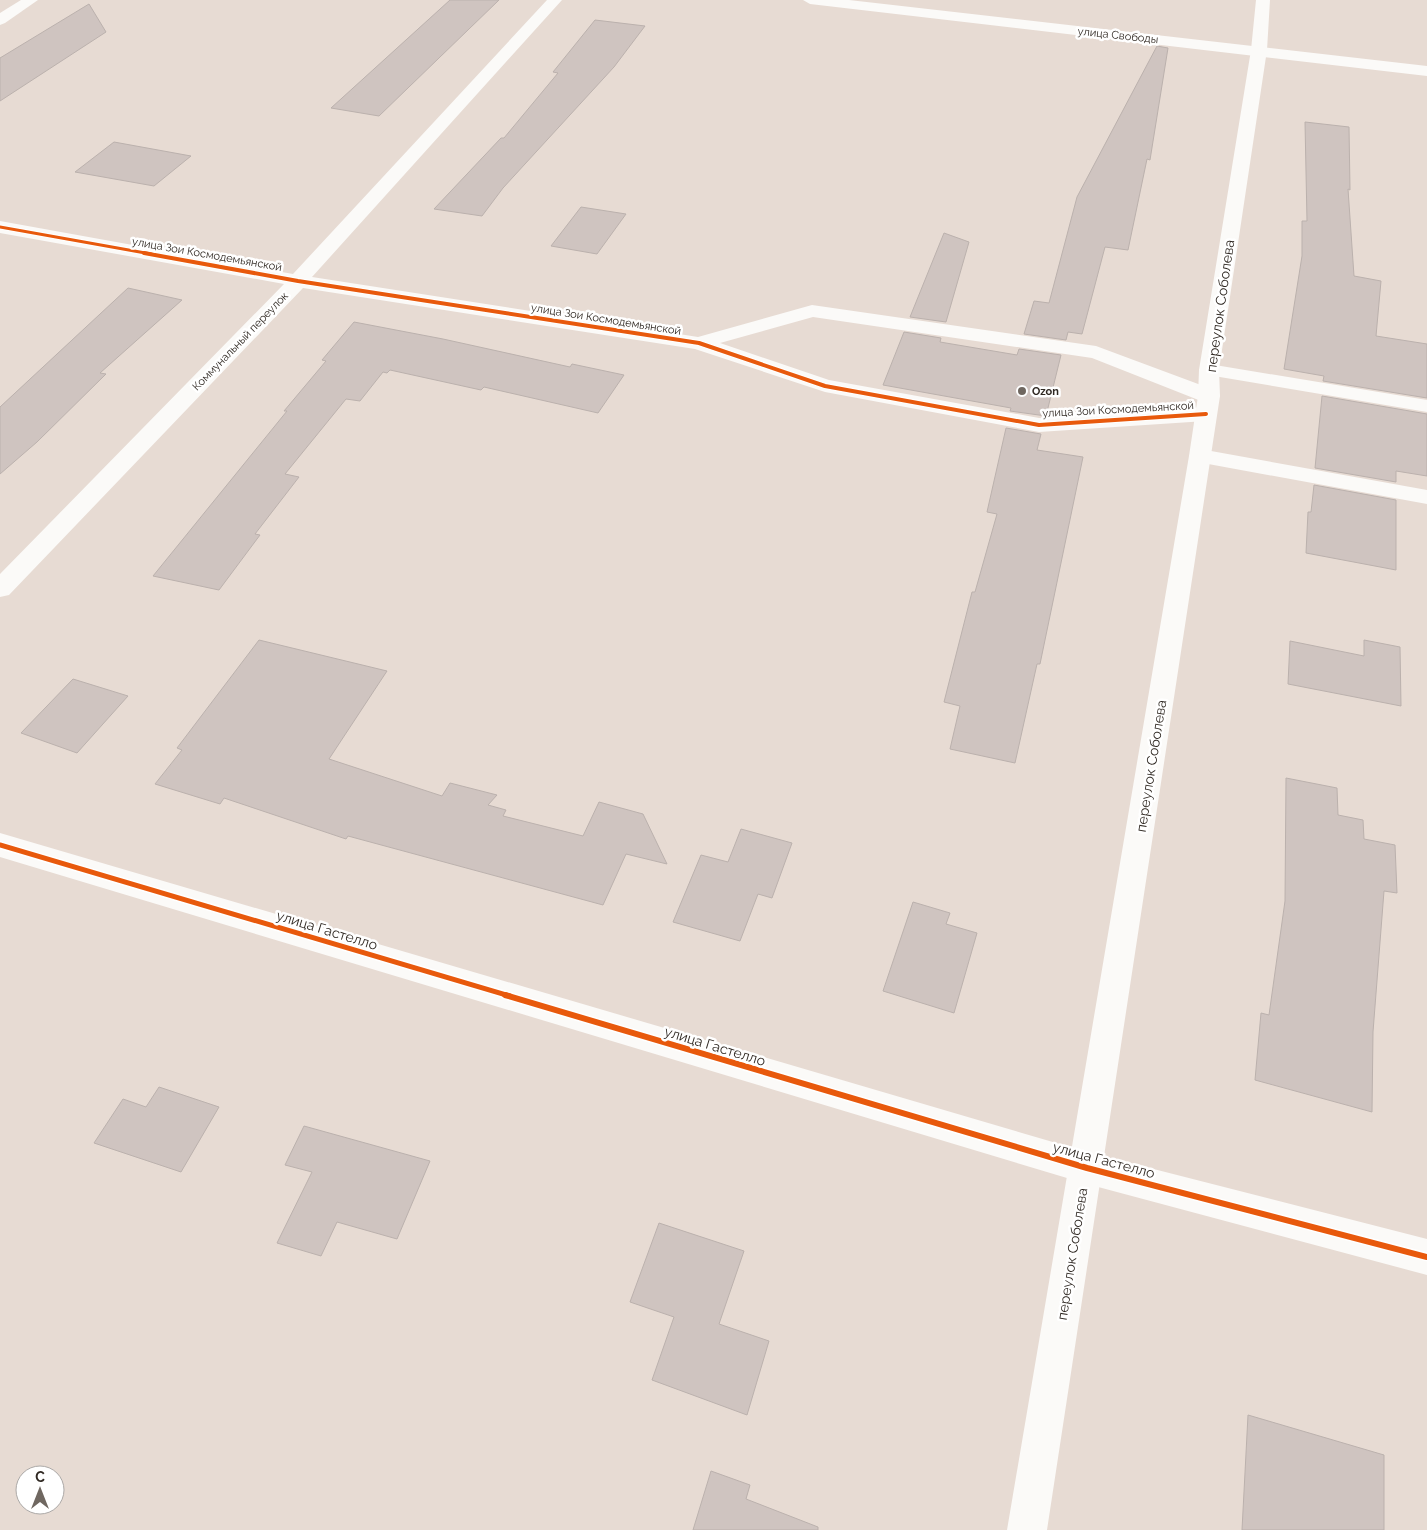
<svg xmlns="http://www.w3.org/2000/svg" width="1427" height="1530" viewBox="0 0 1427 1530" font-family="Raleway,sans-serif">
<rect width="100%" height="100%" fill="#e7dbd3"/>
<g fill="#cfc4c0" stroke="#bbb1ad">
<polygon points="450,0 499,0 379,116 331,108"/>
<polygon points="89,4 106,32 0,101 0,58"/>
<polygon points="595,20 645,26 614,67 503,188 482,216 434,209 501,138 504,138 558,73 553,72"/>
<polygon points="1157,46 1168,48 1150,160 1147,159 1128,250 1105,247 1082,334 1068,332 1066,340 1024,334 1034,301 1049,303 1077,197"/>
<polygon points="1305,122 1349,127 1350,190 1348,189 1354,276 1381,281 1376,336 1427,344 1427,398 1323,381 1324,376 1284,369 1302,256 1302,221 1307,221"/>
<polygon points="114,142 191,156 154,186 75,172"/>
<polygon points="581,207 626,214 597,254 551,246"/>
<polygon points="944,233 969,242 946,322 910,317"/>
<polygon points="128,288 182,300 100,373 106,374 37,442 0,474 0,407"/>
<polygon points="354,322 443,339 570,367 572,364 624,375 598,413 484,387 481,390 390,370 387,373 383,372 360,401 346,399 285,474 299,477 255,534 260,535 219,590 153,576 287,411 284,411 326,361 322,360"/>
<polygon points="904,332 941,338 940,342 1017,355 1019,349 1061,355 1046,416 1010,411 1011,408 883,385"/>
<polygon points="1322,396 1427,414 1427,476 1396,471 1396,482 1315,468"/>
<polygon points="1006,428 1041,434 1037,450 1083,457 1040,664 1037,664 1015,763 950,749 960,706 944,702 972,592 975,592 997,514 987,512"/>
<polygon points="1314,485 1396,500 1396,570 1306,553 1308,512 1311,512"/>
<polygon points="259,640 387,671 329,759 442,796 450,783 497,795 488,805 506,810 503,816 583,836 599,802 643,814 667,864 626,854 603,905 348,836 346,839 224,798 220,804 155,784 182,750 177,748"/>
<polygon points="1364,640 1400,647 1401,706 1288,684 1290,641 1364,656"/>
<polygon points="73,679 128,696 77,753 21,733"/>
<polygon points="1286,778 1337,788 1338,815 1363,820 1364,839 1395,845 1397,893 1384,891 1373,1032 1372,1112 1255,1080 1261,1013 1269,1015 1285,901"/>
<polygon points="741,829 792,843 772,898 758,894 740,941 673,922 701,855 728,862"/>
<polygon points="913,902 950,913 946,924 977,933 954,1013 883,991"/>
<polygon points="159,1087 219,1107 181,1172 94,1143 123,1099 146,1107"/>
<polygon points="304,1126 430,1161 397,1239 337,1222 321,1256 277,1243 312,1172 285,1165"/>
<polygon points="659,1223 744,1251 719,1324 769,1341 747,1415 652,1380 674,1317 630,1302"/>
<polygon points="1248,1415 1384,1455 1384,1530 1242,1530"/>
<polygon points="711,1471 750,1485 746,1499 818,1527 818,1530 693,1530"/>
</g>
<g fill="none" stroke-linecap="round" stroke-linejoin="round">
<g fill="#fbfaf8" fill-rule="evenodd">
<polygon points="21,0 38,0 5,23 0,25 0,13"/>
<polygon points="547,0 562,0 312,277 698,337 812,305 1096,346 1217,391 1220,396 1217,401 1209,402 1201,401 1092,358 813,317 720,343 829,380 1039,418 1206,407 1214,409 1217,414 1214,419 1206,421 1039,432 825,392 695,349 303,288 9,595 0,597 0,574 284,284 0,233 0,221 293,274"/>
<polygon points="803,0 849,0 1427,66 1427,76 810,4"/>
<polygon points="1209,364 1427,400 1427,412 1202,374 1199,370 1202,366"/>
<polygon points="1200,449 1427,490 1427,504 1192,461 1189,456 1192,451"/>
<polygon points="0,833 1087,1152 1427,1239 1427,1275 1087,1184 0,857"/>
</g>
<polygon fill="#fbfaf8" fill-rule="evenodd" points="1256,0 1270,0 1267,50 1219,370 1220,396 1047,1530 1007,1530 1189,456 1198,396 1199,370 1251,50"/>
<defs>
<polyline id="cycleway-far3" points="0,227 151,254"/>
<polyline id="cycleway-far2" points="144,253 298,281 699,343 825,386 1039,425 1206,414"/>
<polyline id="cycleway-far1" points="0,845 510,996"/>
<polyline id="cycleway" points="505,995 1087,1168 1427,1257"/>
</defs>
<use href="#cycleway-far3" stroke="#fff" stroke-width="5"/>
<use href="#cycleway-far2" stroke="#fff" stroke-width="6"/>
<use href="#cycleway-far1" stroke="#fff" stroke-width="8"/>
<use href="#cycleway" stroke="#fff" stroke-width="9"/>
<use href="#cycleway-far3" stroke="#e8590c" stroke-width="3"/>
<use href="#cycleway-far2" stroke="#e8590c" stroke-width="4"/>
<use href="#cycleway-far1" stroke="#e8590c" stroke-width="5"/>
<use href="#cycleway" stroke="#e8590c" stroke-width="6"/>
</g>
<circle fill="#6f6760" stroke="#fff" stroke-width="2" cx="1022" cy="391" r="5"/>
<g text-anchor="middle" stroke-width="5" stroke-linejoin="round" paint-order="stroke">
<g font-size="11" fill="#2f2822" stroke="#fff">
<text transform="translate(1118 35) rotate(6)" y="4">улица Свободы</text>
<text transform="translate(207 254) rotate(10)" y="4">улица Зои Космодемьянской</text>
<text transform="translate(606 319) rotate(9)" y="4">улица Зои Космодемьянской</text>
<text transform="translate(240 341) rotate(-46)" y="4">Коммунальный переулок</text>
<text transform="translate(1118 409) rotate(-3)" y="4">улица Зои Космодемьянской</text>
</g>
<g font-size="11" font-weight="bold" fill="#2f2822" stroke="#fff" text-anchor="start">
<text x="1032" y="395">Ozon</text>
</g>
<g font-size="14" fill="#2f2822" stroke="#fff">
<text transform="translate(1220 306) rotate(-82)" y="5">переулок Соболева</text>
<text transform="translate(1151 766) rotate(-81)" y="5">переулок Соболева</text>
<text transform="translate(327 930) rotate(17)" y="5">улица Гастелло</text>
<text transform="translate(715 1046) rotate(17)" y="5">улица Гастелло</text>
<text transform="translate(1104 1160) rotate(15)" y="5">улица Гастелло</text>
<text transform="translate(1072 1254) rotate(-81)" y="5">переулок Соболева</text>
</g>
</g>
<g transform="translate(40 1490)"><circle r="24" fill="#ffffff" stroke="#aca9a7"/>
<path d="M0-4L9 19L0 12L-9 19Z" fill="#6f6760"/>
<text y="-8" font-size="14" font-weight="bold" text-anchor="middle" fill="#2f2822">С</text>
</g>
</svg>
